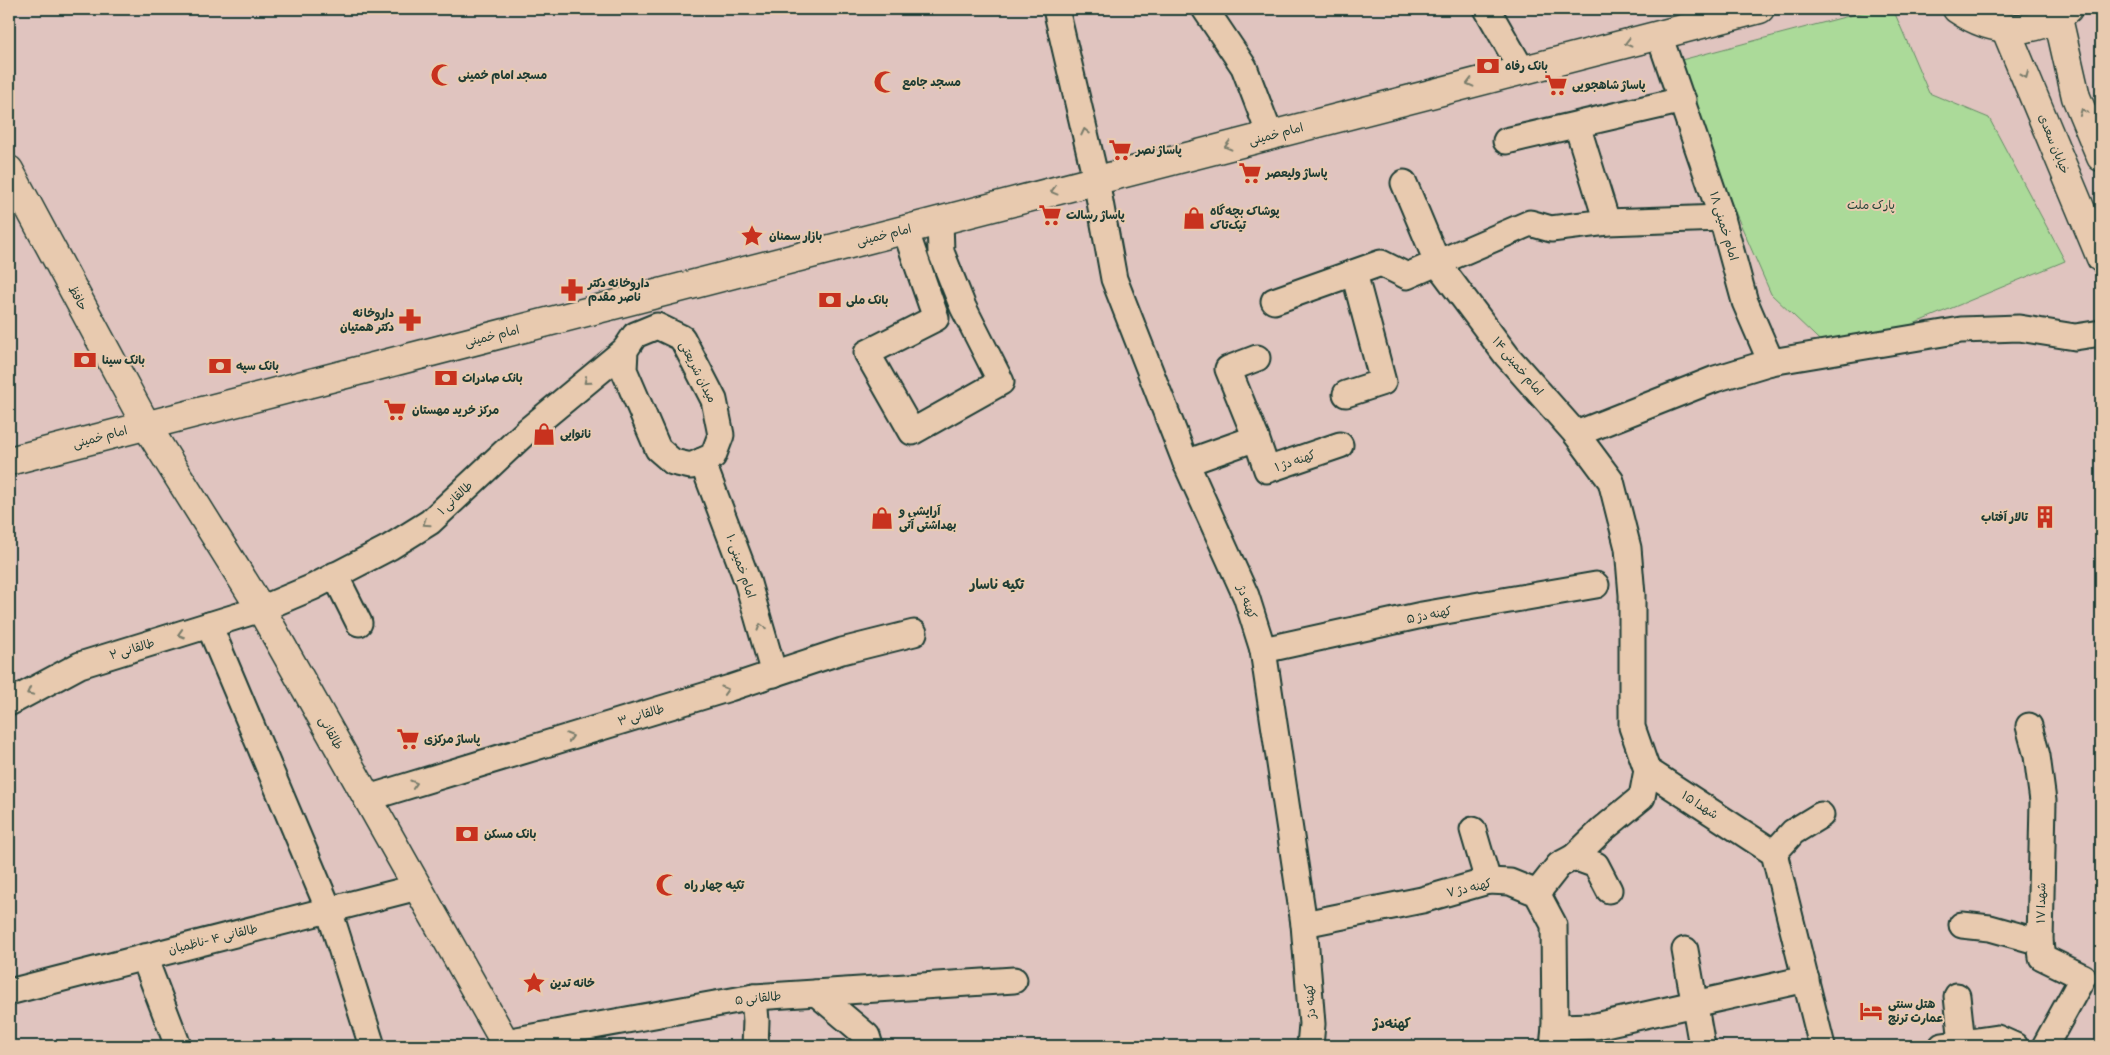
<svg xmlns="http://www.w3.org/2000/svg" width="2110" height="1055" viewBox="0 0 2110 1055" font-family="Pangolin,'Playpen Sans Arabic',sans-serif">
<rect width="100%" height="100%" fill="#e0c4bf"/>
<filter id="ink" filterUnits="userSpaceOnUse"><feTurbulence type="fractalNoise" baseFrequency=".02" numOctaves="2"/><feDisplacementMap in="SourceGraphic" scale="10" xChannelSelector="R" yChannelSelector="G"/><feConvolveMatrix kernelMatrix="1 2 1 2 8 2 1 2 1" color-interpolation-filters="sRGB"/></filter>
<g filter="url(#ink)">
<polygon fill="#abda99" stroke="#658c66" points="1875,9 1893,9 1929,93 1989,118 2065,261 1836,356 1771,294 1670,63"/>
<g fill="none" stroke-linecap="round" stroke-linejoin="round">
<defs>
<g id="minor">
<polyline points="1056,9 1096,180 1114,279 1186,463 1246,596 1263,650 1304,924 1312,1024 1310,1046"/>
<polyline points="1205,9 1244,67 1270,135"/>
<polyline points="1487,9 1522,70"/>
<polyline points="1577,125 1607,222"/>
<polyline points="1506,141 1683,100"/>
<polyline points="1404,183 1438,264 1507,356 1576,434 1611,481 1628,548 1632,595 1632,727 1647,770 1774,853 1822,1046"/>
<polyline points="905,229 936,318 867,353 912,432 1001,382 963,307 941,252 940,221"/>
<polyline points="1274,301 1381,263 1407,276 1530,223 1551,229 1607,222 1722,218"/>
<polygon points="657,326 682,338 714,400 721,435 713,456 691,466 673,462 658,449 624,370 625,350 635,335"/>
<polyline points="1771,362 1961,330 2019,328 2075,337 2101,333"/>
<polyline points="1346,394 1383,382 1354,273"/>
<polyline points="1576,434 1715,379 1771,362 1745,302 1722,218 1659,35"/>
<polyline points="1256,438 1228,369 1257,358"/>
<polyline points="702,461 747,580 774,674"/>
<polyline points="1186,463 1256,438 1267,470 1340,445"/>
<polyline points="335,575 359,623"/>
<polyline points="209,625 329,910 372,1046"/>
<polyline points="1263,650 1422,615 1596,585"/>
<polyline points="9,703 80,665 261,609 313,587 390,547 430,522 527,431 625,350"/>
<polyline points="2029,726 2037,756 2043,801 2040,942 2042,957 2083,977 2045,1046"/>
<polyline points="368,798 730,688 842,651 914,633"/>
<polyline points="1473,830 1488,881"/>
<polyline points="1774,853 1793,832 1821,815"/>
<polyline points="1574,857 1602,830 1642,797 1647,770"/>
<polyline points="1537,893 1559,865 1574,857 1596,865 1609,890"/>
<polyline points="1304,924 1422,900 1488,881 1510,882 1537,893 1554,925 1555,1027 1553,1046"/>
<polyline points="1962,925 1990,928 2040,942"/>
<polyline points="1685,950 1702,1046"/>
<polyline points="144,957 178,1046"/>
<polyline points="9,992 418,887"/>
<polyline points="816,993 867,1036 870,1046"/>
<polyline points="1957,996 1962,1043"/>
<polyline points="754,997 756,1021 755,1046"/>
<polyline points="1555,1027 1596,1026 1806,979"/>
<polyline points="505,1042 754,997 1014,980"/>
<polyline points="1942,1046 1997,1038 2015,1046"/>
</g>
<polyline id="tertiary" points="9,461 1760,9"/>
<g id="secondary">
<path d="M1957 9C1992 33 2035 37 2068 9"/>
<polyline points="2058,18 2076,97 2101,157"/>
<polyline points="2006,30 2101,258"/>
<polyline points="9,170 146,425 261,609 507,1046"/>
</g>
</defs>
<use href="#minor" stroke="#1f3d34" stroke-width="29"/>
<use href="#tertiary" stroke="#1f3d34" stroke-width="31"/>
<use href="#secondary" stroke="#1f3d34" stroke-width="31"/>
<use href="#minor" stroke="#e8caaf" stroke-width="25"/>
<use href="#tertiary" stroke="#e8caaf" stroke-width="28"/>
<use href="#secondary" stroke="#e8caaf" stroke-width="28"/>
</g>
<defs><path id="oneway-chevron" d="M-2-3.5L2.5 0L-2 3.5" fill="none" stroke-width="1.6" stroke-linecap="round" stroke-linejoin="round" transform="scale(1.25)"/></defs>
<g stroke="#797c6b">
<use href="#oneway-chevron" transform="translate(1628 43) rotate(166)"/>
<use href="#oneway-chevron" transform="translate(2025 75) rotate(67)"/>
<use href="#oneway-chevron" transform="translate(1470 83) rotate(166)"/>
<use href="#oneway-chevron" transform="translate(2083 112) rotate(-112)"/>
<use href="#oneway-chevron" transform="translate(1085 132) rotate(-103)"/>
<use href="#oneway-chevron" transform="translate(1228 146) rotate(166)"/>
<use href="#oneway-chevron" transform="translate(1054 191) rotate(165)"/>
<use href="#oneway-chevron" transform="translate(587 381) rotate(140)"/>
<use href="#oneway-chevron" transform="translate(426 523) rotate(145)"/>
<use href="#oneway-chevron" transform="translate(761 627) rotate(-106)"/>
<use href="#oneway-chevron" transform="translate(181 634) rotate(163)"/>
<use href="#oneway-chevron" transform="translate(725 690) rotate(-17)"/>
<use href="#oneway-chevron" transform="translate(30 692) rotate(152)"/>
<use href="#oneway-chevron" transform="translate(570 737) rotate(-17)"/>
<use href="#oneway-chevron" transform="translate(414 784) rotate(-17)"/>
</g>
</g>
<defs>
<symbol id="bank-bare" viewBox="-9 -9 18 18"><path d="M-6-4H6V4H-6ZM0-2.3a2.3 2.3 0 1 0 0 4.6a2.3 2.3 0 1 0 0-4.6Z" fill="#c8321e" stroke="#e8caaf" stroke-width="2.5" paint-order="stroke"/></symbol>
<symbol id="mosque-bare" viewBox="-9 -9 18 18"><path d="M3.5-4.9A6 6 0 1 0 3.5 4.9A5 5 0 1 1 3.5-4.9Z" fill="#c8321e" stroke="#e8caaf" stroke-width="2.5" paint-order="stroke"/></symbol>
<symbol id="supermarket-bare" viewBox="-9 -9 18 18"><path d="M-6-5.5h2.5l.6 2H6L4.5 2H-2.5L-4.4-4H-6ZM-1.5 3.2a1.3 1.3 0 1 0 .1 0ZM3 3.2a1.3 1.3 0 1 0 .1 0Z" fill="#c8321e" stroke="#e8caaf" stroke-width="2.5" paint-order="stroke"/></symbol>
<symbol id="shop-bare" viewBox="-9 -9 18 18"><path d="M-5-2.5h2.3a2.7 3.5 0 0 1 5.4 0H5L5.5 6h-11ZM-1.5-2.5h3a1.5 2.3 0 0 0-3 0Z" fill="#c8321e" stroke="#e8caaf" stroke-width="2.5" paint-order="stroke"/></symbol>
<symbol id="sight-bare" viewBox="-9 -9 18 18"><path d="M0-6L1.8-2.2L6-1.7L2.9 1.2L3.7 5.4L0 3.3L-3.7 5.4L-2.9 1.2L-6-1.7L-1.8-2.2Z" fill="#c8321e" stroke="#e8caaf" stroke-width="2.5" paint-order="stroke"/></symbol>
<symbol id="pharmacy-bare" viewBox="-9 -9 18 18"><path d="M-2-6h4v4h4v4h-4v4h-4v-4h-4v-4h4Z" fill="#c8321e" stroke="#e8caaf" stroke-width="2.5" paint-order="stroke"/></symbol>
<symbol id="building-bare" viewBox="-9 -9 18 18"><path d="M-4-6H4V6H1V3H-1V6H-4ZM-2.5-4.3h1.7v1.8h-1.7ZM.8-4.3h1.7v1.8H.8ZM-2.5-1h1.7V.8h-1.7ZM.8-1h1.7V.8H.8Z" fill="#c8321e" stroke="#e8caaf" stroke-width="2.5" paint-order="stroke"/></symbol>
<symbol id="hotel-bare" viewBox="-9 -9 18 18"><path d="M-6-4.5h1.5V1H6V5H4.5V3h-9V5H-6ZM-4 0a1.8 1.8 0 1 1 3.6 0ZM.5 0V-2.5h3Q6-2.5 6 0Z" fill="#c8321e" stroke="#e8caaf" stroke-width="2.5" paint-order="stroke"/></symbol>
</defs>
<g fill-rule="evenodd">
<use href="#bank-bare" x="1472" y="50" width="32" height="32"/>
<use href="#mosque-bare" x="426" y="59" width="32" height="32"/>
<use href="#mosque-bare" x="869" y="66" width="32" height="32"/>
<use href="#supermarket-bare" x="1540" y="69" width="32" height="32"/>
<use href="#supermarket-bare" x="1104" y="134" width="32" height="32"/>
<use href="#supermarket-bare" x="1234" y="157" width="32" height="32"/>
<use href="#supermarket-bare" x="1034" y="199" width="32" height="32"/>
<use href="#shop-bare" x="1178" y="202" width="32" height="32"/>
<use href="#sight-bare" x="736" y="220" width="32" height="32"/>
<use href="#pharmacy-bare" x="556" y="274" width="32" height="32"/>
<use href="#bank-bare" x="814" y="284" width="32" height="32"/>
<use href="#pharmacy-bare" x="394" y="304" width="32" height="32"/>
<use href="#bank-bare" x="69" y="344" width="32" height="32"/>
<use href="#bank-bare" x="204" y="350" width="32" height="32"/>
<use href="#bank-bare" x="430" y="362" width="32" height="32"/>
<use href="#supermarket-bare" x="379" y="394" width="32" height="32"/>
<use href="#shop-bare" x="528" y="418" width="32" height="32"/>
<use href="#building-bare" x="2029" y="501" width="32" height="32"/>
<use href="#shop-bare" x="866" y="502" width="32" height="32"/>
<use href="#supermarket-bare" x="392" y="723" width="32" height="32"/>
<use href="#bank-bare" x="451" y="818" width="32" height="32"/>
<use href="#mosque-bare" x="651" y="869" width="32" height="32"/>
<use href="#sight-bare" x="518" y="967" width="32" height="32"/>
<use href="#hotel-bare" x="1855" y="995" width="32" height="32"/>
</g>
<g text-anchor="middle" stroke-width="4" stroke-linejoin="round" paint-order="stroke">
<g font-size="12" font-weight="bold" fill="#1f3d34" stroke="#e8caaf" text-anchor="start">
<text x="1505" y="70">بانک رفاه</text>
<text x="458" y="79">مسجد امام خمینی</text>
<text x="902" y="86">مسجد جامع</text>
<text x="1572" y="89">پاساژ شاهجویی</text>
<text x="1136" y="154">پاساژ نصر</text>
<text x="1266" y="177">پاساژ ولیعصر</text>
<text x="1210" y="215">پوشاک بچه‌گاه<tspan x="1210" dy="14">تیک‌تاک</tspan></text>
<text x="1066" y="219">پاساژ رسالت</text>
<text x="769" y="240">بازار سمنان</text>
<text x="588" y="287">داروخانه دکتر<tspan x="588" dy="14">ناصر مقدم</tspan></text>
<text x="846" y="304">بانک ملی</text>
<text x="394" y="317" text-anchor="end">داروخانه<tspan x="394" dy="14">دکتر همتیان</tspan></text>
<text x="102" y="364">بانک سینا</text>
<text x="236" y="370">بانک سپه</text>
<text x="462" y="382">بانک صادرات</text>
<text x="412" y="414">مرکز خرید مهستان</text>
<text x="560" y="438">نانوایی</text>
<text x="899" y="515">آرایشی و<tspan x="899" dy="14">بهداشتی آتی</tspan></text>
<text x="2028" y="521" text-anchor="end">تالار آفتاب</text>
<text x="424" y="743">پاساژ مرکزی</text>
<text x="484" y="838">بانک مسکن</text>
<text x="684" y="889">تکیه چهار راه</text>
<text x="550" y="987">خانه تدین</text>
<text x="1888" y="1008">هتل سنتی<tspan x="1888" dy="14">عمارت ترنج</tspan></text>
</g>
<g font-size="12" fill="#1f3d34" stroke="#e8caaf">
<text transform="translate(1276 134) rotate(-15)" y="4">امام خمینی</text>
<text transform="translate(2054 144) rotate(68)" y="4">خیابان سعدی</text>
<text transform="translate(1724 226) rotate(73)" y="4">امام خمینی ۱۸</text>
<text transform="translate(884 235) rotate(-14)" y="4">امام خمینی</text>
<text transform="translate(78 298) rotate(62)" y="4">حافظ</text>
<text transform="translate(492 336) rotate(-14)" y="4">امام خمینی</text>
<text transform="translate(1518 366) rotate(50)" y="4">امام خمینی ۱۴</text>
<text transform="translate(698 372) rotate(63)" y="4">میدان شریعتی</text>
<text transform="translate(100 437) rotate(-15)" y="4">امام خمینی</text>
<text transform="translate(1295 461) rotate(-19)" y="4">کهنه دژ ۱</text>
<text transform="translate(455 498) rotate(-43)" y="4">طالقانی ۱</text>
<text transform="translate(741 566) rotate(71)" y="4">امام خمینی ۱۰</text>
<text transform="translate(1247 602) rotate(70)" y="4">کهنه دژ</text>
<text transform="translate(1429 615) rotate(-11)" y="4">کهنه دژ ۵</text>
<text transform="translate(132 649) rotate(-17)" y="4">طالقانی ۲</text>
<text transform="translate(641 715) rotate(-17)" y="4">طالقانی ۳</text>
<text transform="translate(331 733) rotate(61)" y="4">طالقانی</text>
<text transform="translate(1700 805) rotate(33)" y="4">شهدا ۱۵</text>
<text transform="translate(1469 888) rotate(-13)" y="4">کهنه دژ ۷</text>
<text transform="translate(2041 903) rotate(-89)" y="4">شهدا ۱۷</text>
<text transform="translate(213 939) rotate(-14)" y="4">طالقانی ۴ -ناظمیان</text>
<text transform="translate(758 998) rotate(-6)" y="4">طالقانی ۵</text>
<text transform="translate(1310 1001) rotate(-94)" y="4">کهنه دژ</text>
</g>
<g font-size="12" fill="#264539" stroke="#e8caaf">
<text x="1871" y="209">پارک ملت</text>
</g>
<g font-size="14" font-weight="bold" fill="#1f3d34" stroke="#e8caaf">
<text x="997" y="589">تکیه ناسار</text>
<text x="1392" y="1028">کهنه‌دژ</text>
</g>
</g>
<rect width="2110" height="1055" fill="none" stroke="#e8caaf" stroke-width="30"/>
<rect x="15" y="15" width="2080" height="1025" fill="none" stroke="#1f3d34" stroke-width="2" filter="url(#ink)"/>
</svg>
